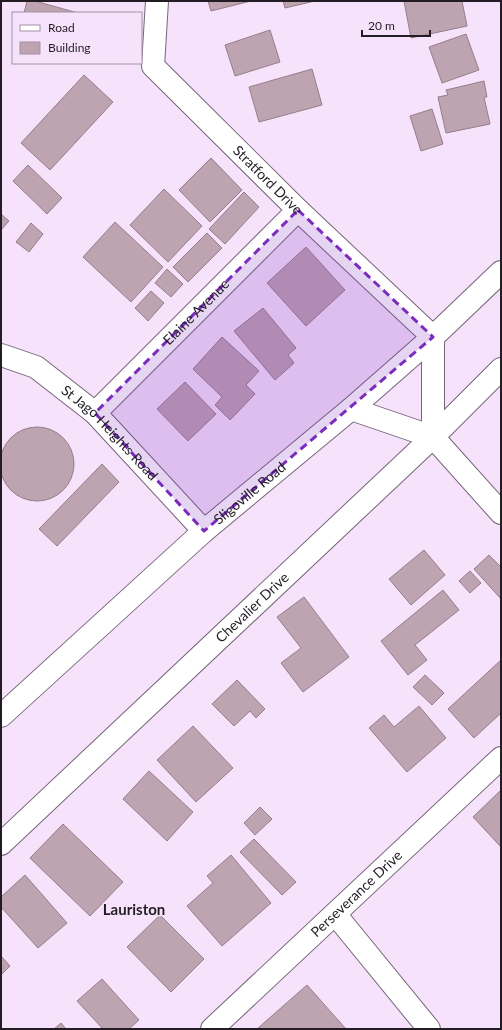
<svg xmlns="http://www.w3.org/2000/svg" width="502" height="1030" viewBox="0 0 502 1030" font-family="Lato,sans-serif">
<rect width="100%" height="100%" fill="#f6e3fb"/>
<g fill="#bea3b1" stroke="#977d8b">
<polygon points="27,1 35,1 78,13 24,13"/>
<polygon points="208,1 251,1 211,11"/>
<polygon points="283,1 315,1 285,8"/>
<polygon points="404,1 462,1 467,26 411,38"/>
<polygon points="270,30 280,62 235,76 225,45"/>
<polygon points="466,34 479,70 442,83 429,47"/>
<polygon points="312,69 322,105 259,122 249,87"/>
<polygon points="84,75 113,102 50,170 21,143"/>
<polygon points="484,81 487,97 484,97 490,124 446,133 438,97 448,95 446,90"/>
<polygon points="432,109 443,144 421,151 410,116"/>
<polygon points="211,158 242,190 210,222 179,190"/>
<polygon points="28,165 62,198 47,214 13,181"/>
<polygon points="164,189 202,226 168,262 130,225"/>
<polygon points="244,192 259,207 225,244 209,229"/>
<polygon points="1,214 9,221 1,230"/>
<polygon points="115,222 163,267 131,302 83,257"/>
<polygon points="31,223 43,234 29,252 16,242"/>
<polygon points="207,233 222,248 188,282 173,267"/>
<polygon points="306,247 345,290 306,326 267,283"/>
<polygon points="167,269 183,284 171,297 155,283"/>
<polygon points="151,291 164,303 148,321 135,308"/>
<polygon points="263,308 296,348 288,355 294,363 275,380 234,331"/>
<polygon points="222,337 259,371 246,385 255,394 230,420 215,405 222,397 193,369"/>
<polygon points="185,382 216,414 188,441 157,409"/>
<circle cx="37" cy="464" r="37"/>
<polygon points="102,464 119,482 57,546 39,529"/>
<polygon points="424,550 445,575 411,605 389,579"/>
<polygon points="489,555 501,567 501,599 474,569"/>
<polygon points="470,571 481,583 470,593 459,581"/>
<polygon points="443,590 459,610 415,645 427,660 408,675 381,641"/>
<polygon points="304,597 349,657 303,692 281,663 301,648 277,617"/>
<polygon points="501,660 501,713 474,738 448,709"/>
<polygon points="425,675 444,693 432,705 413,687"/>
<polygon points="237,680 265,709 256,718 250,711 234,726 212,704"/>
<polygon points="419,706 446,738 407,772 369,728 384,715 394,727"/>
<polygon points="193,726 233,768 196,802 157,760"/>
<polygon points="149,771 193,812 167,841 123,799"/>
<polygon points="501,790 501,847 473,817"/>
<polygon points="260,807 272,819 255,835 244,823"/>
<polygon points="63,824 123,882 90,916 30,858"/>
<polygon points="254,839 296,882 282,895 240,852"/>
<polygon points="231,855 271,903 222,946 187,906 213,883 207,876"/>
<polygon points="25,875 67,923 38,948 1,907 1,897"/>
<polygon points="160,915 204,959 171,992 127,947"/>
<polygon points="1,956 10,966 1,975"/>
<polygon points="102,979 139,1020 129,1029 103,1029 77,1001"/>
<polygon points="307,985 346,1029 257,1029"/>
<polygon points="61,1023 66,1029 54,1029"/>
</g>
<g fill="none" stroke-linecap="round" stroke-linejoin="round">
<defs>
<g id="minor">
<path id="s1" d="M157 1 153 66 298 210 433 337V437"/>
<path id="s2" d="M1 355 36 367 95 413 204 531"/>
<polyline points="351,409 433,437 501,513"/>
<path id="s3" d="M95 413 298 210"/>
<path id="s4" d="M1 716 204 531 351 409 433 337 501 272"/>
<path id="s5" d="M1 844 433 437 501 369"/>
<polyline points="335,914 429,1029"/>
<path id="s6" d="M212 1029 501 758"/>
</g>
</defs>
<use href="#minor" stroke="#756579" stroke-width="24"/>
<use href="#minor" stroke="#fff" stroke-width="22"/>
</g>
<path fill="#7b2cbf" fill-opacity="0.2" stroke="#7b2cbf" stroke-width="3" stroke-dasharray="8 5" stroke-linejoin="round" d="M298 210 433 337 204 531 95 413Z"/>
<g text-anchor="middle" stroke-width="3" stroke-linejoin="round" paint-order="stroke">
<g font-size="14" fill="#231c25" stroke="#f6e3fb">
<text dy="5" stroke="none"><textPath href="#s1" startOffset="227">Stratford Drive</textPath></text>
<text dy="5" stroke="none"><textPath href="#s3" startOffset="143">Elaine Avenue</textPath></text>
<text dy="5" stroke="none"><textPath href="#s2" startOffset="136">St Jago Heights Road</textPath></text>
<text dy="5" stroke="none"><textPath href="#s4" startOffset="334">Sligoville Road</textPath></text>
<text dy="5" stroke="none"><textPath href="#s5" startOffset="345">Chevalier Drive</textPath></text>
<text dy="5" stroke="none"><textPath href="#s6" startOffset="198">Perseverance Drive</textPath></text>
</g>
<g font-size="15" font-weight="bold" fill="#231c25" stroke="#f6e3fb">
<text x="134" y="915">Lauriston</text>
</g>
</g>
<rect width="502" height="1030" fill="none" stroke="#231c25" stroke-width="4"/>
<rect x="12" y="12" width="130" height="52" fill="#f6e3fb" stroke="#a293a5"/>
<rect x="20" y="25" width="20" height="6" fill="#ffffff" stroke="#a293a5"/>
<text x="48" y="32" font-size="12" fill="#231c25">Road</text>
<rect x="20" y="42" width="20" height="12" fill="#bea3b1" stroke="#a293a5"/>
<text x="48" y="52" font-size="12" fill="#231c25">Building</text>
<path d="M362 30v6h68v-6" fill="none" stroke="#231c25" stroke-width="2"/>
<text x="368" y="30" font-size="12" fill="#231c25" stroke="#f6e3fb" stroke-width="3" paint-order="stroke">20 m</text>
</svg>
